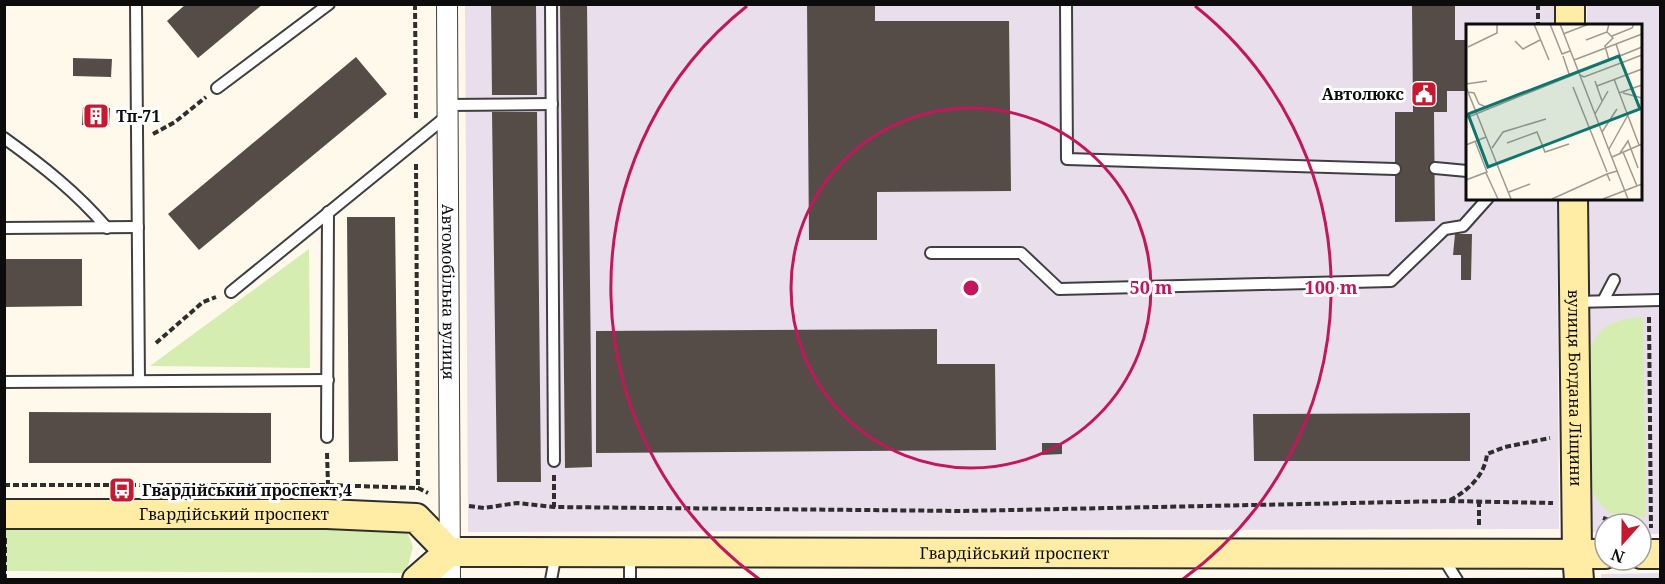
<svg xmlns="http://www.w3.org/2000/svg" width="1665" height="584" viewBox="0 0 1665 584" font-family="'Noto Serif',serif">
<rect width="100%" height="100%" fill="#fff9eb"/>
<g fill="#e9dfec">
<polygon points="465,5 1555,5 1556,25 1467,26 1467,198 1557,198 1559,529 468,532"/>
<polygon points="1587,5 1660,5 1660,534 1641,534 1641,524 1605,524 1605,533 1587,532 1586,198 1640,198 1640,26 1587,25"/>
<polygon points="1660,573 1660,579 1601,579 1601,574"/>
<polygon points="1563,577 1563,580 1138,580"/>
</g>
<g fill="#d5edb1">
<polygon points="309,249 310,368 150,366"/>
<path d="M1638 317 1643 318 1646 517C1610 515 1608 519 1589 486L1588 352C1602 325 1607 322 1638 317Z"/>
<polygon points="5,525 406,528 413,547 406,573 5,571"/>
</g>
<g fill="#564c47">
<polygon points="186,4 263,4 198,58 167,21"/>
<polygon points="491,4 536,4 537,95 492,95"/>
<polygon points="560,4 587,4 592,467 565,468"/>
<polygon points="807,4 875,4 875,21 1009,21 1011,191 877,192 877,240 809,240"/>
<polygon points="1412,4 1455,4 1455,40 1467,40 1467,91 1447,91 1447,112 1434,112 1435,221 1395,222 1395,112 1413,112"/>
<polygon points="356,57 387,94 199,250 168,214"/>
<polygon points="73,58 112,59 111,77 73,76"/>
<polygon points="83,107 110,108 109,125 82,125"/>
<polygon points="492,112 537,112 541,482 497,482"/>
<polygon points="347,217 395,217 398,461 349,462"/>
<polygon points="1455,234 1472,234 1471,280 1461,280 1461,255 1453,255"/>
<polygon points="4,259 82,259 82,306 4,307"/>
<polygon points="937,329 937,364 995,364 996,450 596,453 596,331"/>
<polygon points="29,412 271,413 271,463 29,463"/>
<polygon points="1470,413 1470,461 1254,461 1253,414"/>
<polygon points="1042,443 1062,443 1062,454 1042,455"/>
</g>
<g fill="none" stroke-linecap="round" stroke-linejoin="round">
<defs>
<g id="lane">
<polyline points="136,4 139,381"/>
<polyline points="551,4 554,461"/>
<polyline points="1066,4 1067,159 1395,169"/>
<polyline points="217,88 329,4"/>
<polyline points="447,105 552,104"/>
<path d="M4 138C43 166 76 192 107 228"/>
<polyline points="1435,168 1467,171"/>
<polyline points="4,228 138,227"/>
<polyline points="931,253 1021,253 1059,289 1391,281 1445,229 1463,226 1488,198"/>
<polyline points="231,292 447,116"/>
<polyline points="1603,301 1614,280"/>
<polyline points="1574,302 1660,300"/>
<polyline points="4,382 328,380"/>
<polyline points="327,437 328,212"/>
<polyline points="630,552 630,580"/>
<polyline points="1442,556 1457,580"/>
<polyline points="551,580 556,553"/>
</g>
<g id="street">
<path id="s1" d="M447 4 450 580"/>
</g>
<g id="secondary">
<polyline points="1570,4 1570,26"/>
<path id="s2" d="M1573 198 1577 554 1579 580"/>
<path id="s3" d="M4 514H327L416 518 449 552"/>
<polyline points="1641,554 1660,554"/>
<path id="s4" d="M417 580 449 552 1605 554"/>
</g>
</defs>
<use href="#lane" stroke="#3f3f3f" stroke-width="14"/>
<use href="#street" stroke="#3f3f3f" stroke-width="22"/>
<use href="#secondary" stroke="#2e2e2e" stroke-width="32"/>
<g stroke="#2e2e2e" stroke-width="4" stroke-dasharray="6 3" stroke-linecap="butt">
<polyline points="415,4 416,121"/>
<polyline points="1538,4 1538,26"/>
<polyline points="153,134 175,122 206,97"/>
<polyline points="416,164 418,490"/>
<polyline points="1649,317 1651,528"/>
<polyline points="156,343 203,302 216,297"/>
<polyline points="327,453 328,485"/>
<polyline points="554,475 554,507"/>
<polyline points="4,485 328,485 418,488 428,493"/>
<path d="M1450 500C1468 491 1485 475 1487 454L1505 447 1550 438"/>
<polyline points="1479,501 1479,528"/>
<polyline points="469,506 484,508 517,503 554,507 963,511 1448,501 1553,503"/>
<polyline points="1603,518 1621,524"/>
<polyline points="5,538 5,580"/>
</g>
<use href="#lane" stroke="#fff" stroke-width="10"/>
<use href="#street" stroke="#fff" stroke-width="20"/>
<use href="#secondary" stroke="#ffeda6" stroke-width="28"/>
</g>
<g fill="none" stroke="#c2185b" stroke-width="3">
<circle cx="971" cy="288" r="180"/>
<path d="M759 579A360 360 0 0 1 747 6M1195 6A360 360 0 0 1 1183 579"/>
</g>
<defs>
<symbol id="civic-square" viewBox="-11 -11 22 22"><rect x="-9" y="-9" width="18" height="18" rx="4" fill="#c81830" stroke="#fff"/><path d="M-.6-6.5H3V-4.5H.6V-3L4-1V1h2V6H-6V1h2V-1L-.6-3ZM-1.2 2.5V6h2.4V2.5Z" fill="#fff"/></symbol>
<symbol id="building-square" viewBox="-11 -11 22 22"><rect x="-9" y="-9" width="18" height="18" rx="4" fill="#c81830" stroke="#fff"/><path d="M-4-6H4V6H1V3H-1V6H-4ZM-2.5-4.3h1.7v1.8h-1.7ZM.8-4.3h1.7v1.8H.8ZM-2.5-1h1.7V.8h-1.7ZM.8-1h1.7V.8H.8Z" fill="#fff"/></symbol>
<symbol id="bus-square" viewBox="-11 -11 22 22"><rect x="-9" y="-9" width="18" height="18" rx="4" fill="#c81830" stroke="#fff"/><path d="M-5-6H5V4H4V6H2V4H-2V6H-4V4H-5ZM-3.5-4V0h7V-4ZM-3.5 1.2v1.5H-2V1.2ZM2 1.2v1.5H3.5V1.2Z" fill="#fff"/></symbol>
</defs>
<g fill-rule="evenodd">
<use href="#civic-square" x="1409" y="79" width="30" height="30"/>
<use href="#building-square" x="81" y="101" width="30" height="30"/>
<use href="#bus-square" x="107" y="475" width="30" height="30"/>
</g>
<g text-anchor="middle" stroke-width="6" stroke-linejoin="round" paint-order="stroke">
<g font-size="16" font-weight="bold" fill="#0c0c0c" stroke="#fff" text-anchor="start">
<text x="1404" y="100" text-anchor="end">Автолюкс</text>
<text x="116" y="122">Тп-71</text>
<text x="142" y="496">Гвардійський проспект,4</text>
</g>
<g font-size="16" fill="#0c0c0c" stroke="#fff">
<text dy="6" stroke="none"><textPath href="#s1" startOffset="288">Автомобільна вулиця</textPath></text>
<text dy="6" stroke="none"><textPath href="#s2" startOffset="190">вулиця Богдана Ліщини</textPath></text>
<text dy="6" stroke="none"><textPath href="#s3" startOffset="230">Гвардійський проспект</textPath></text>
<text dy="6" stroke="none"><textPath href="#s4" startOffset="608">Гвардійський проспект</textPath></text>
</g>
</g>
<g transform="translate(1466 24)">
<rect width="176" height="176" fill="#fff9eb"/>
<path fill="none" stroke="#9e9a92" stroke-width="1.5" d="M68 0 83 36M84 0 96 30 104 27M94 0 162 175M141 8 147 14 139 22 143 36M97 10 123 0M146 12 166 4 168 0M120 16 141 8 143 0M49 17 57 25 74 16M2 23 31 9V0M97 32 104 53M154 32 150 20 176 10M108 36 150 20M114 51 118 53 176 31M148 55 173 121M129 57 136 77M0 60 21 57M131 62 176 45M0 63 45 175M107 63 141 148M2 68 8 69 13 80 22 84M153 69 176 61M157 69 176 74M129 90 142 67M0 94 176 23M136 108 151 85M41 119 71 108 79 128 103 120M0 121 20 113M26 124 37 108 80 95M143 125 162 91M157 128 171 162M154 129 162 117 172 144M146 133 176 120M20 149 32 175M0 156 21 148 9 117M144 157 141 150 151 147M43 168 64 160M86 175 141 150M137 175 176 160"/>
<path fill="#0f766e" fill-opacity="0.15" stroke="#0f766e" stroke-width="3" d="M153 32 174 85 22 143 2 90Z"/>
<rect width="176" height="176" fill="none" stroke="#0c0c0c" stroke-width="3"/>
</g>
<circle cx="971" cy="288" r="9" fill="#c2185b" stroke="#fff" stroke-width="3"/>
<g font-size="18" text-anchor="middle" font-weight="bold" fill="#c2185b" stroke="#fff" stroke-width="6" stroke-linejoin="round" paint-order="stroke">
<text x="1151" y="294">50 m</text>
<text x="1331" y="294">100 m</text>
</g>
<rect width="1665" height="584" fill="none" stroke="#0c0c0c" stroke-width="12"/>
<g transform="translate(1623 542) rotate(201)"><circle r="28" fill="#ffffff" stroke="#9e9e9e" stroke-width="1.5"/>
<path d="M0-4.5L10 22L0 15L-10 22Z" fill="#c81830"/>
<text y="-9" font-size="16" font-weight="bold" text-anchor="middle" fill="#0c0c0c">N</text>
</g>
</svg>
